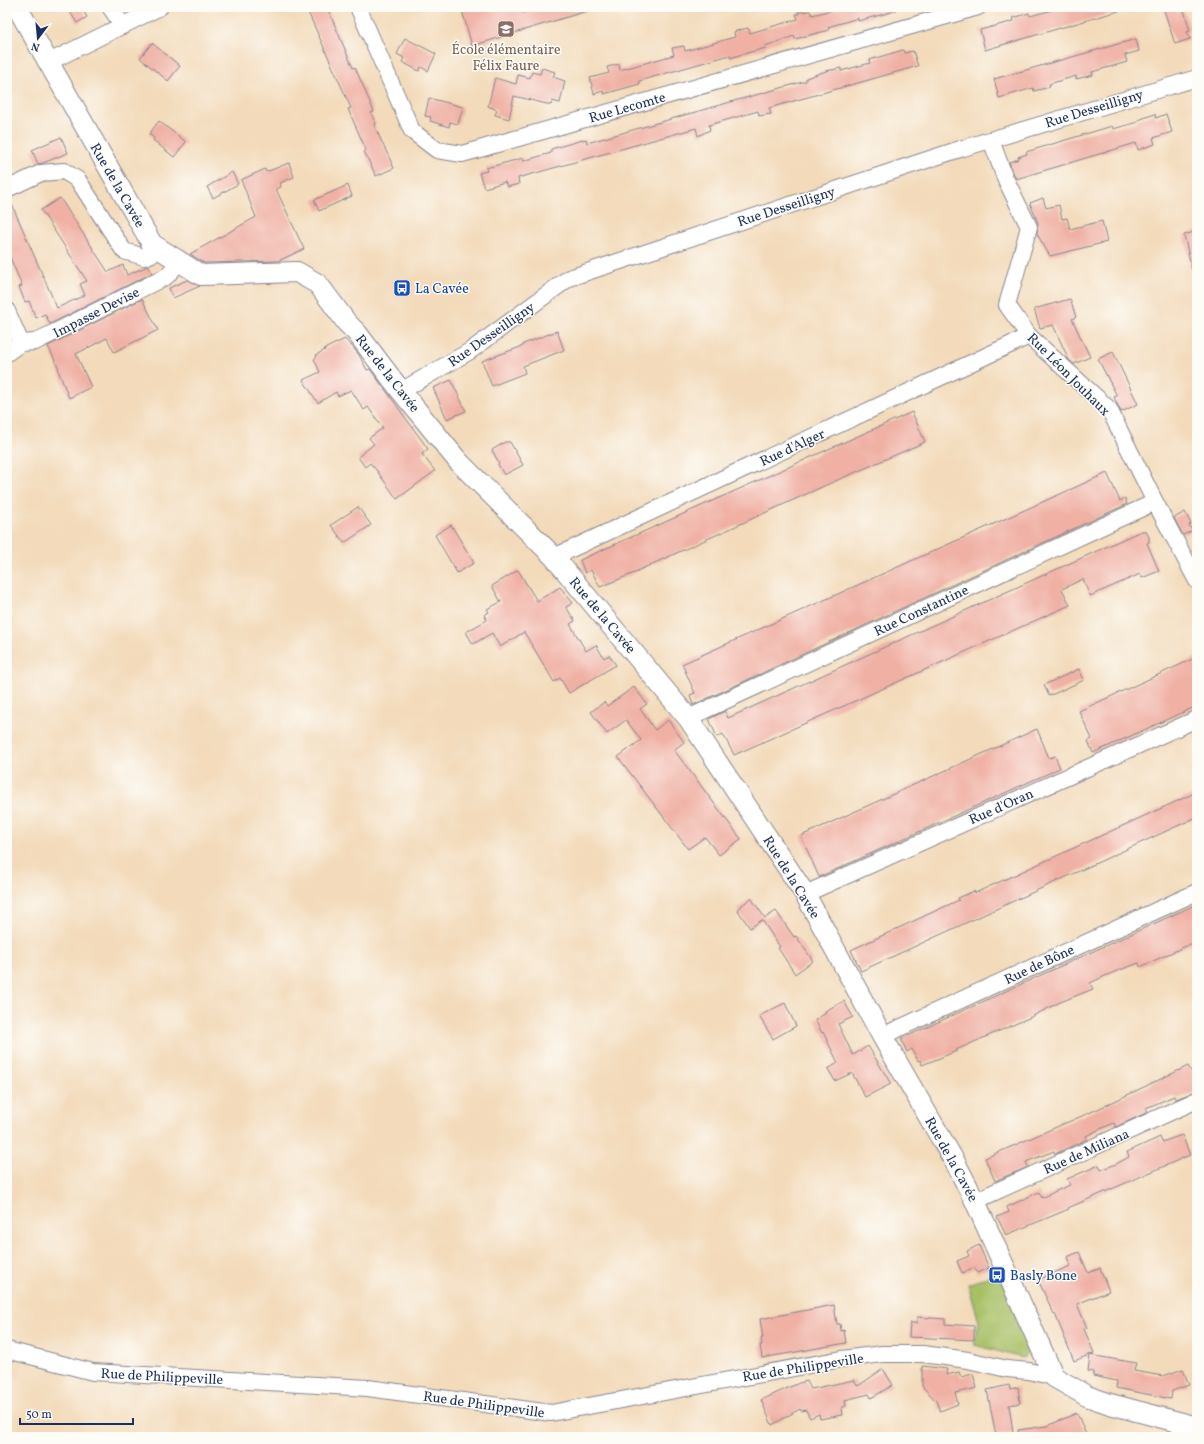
<svg xmlns="http://www.w3.org/2000/svg" width="1204" height="1444" viewBox="0 0 1204 1444" font-family="Vollkorn,serif">
<rect width="100%" height="100%" fill="#fdfcf7"/>
<filter id="ink" filterUnits="userSpaceOnUse"><feTurbulence type="fractalNoise" baseFrequency=".025" numOctaves="2"/><feDisplacementMap in="SourceGraphic" scale="8" xChannelSelector="R" yChannelSelector="G"/><feConvolveMatrix kernelMatrix="1 2 1 2 8 2 1 2 1" color-interpolation-filters="sRGB"/></filter>
<filter id="wash" filterUnits="userSpaceOnUse"><feTurbulence type="fractalNoise" baseFrequency=".012" numOctaves="4" result="noise"/><feDisplacementMap in="SourceGraphic" scale="16" xChannelSelector="R" yChannelSelector="G"/><feGaussianBlur stdDeviation="0.9" result="paint"/><feColorMatrix in="noise" values="0 0 0 0 0 0 0 0 0 0 0 0 0 0 0 0 0 1.4 0 .05"/><feComposite in="paint" operator="in"/></filter>
<g filter="url(#wash)">
<rect width="100%" height="100%" fill="#f3daba"/>
<polygon fill="#a7bf65" stroke="#617762" points="999,1273 1029,1351 1023,1358 974,1345 979,1322 968,1284"/>
<g id="blocks">
<g fill="#f0b0a4">
<polygon points="67,7 81,7 87,17 77,23"/>
<polygon points="320,7 327,7 353,68 355,67 374,112 371,113 376,124 374,125 394,168 376,176 364,151 366,150 348,109 351,108 308,12"/>
<polygon points="461,7 522,7 522,13 543,7 590,7 590,10 472,46"/>
<polygon points="845,7 895,7 895,11 858,21 858,18 828,27 829,30 806,36 795,39 794,36 765,46 766,48 743,54 730,58 730,55 639,81 640,84 604,94 603,91 594,94 590,78 609,73 607,67 619,64 620,70 674,55 672,48 684,46 685,51 735,37 734,32 736,31 748,28 750,33 798,19 796,14 799,14 798,12 810,11 812,15"/>
<polygon points="1063,7 1121,7 1122,10 985,50 980,30 1014,21 1013,18 1029,13 1030,16"/>
<polygon points="1163,7 1183,7 1190,31 1187,32 1190,39 1175,44"/>
<polygon points="405,38 436,54 428,71 421,67 419,71 402,62 404,58 397,54"/>
<polygon points="1136,39 1139,51 1125,55 1127,62 1092,72 1093,75 1076,79 1076,76 1049,84 1050,87 1034,91 1033,88 999,98 994,79"/>
<polygon points="152,43 180,66 168,81 140,58"/>
<polygon points="903,50 904,53 913,51 918,66 769,108 771,114 759,116 758,111 709,125 710,130 698,136 696,128 518,178 519,184 507,187 505,182 484,188 479,173 487,171 486,168 523,158 523,161 551,153 551,149 586,139 587,143 734,101 806,81 806,78 826,71 841,68 841,71 870,63 869,60"/>
<polygon points="542,68 555,72 553,77 565,81 560,103 552,101 551,105 514,96 509,119 495,115 497,110 488,106 495,78 516,84 518,75 530,78 532,72 540,74"/>
<polygon points="429,98 463,107 458,124 450,122 449,127 430,121 431,117 425,116"/>
<polygon points="1155,114 1156,118 1166,114 1172,132 1153,138 1155,144 1138,150 1136,143 1016,179 1014,174 1009,162 1019,159 1018,157 1027,154 1026,152 1112,126 1113,129 1138,122 1138,120"/>
<polygon points="159,121 186,142 174,157 153,140 154,138 149,134"/>
<polygon points="61,137 68,153 43,163 38,164 32,150"/>
<polygon points="289,163 294,177 280,183 281,187 276,189 304,249 278,261 204,263 190,254 256,217 241,180 265,169 266,172"/>
<polygon points="232,172 238,184 213,198 207,187"/>
<polygon points="348,185 352,196 319,211 314,200"/>
<polygon points="7,198 9,198 57,308 85,295 80,284 87,281 41,210 60,198 108,272 123,265 127,275 148,266 152,273 50,324 45,314 36,318 29,301 25,302 19,287 22,286 7,250"/>
<polygon points="1043,198 1046,208 1059,205 1062,219 1067,218 1070,229 1102,221 1107,242 1050,256 1037,234 1038,223 1030,203"/>
<polygon points="1197,231 1197,269 1192,270 1184,235"/>
<polygon points="187,280 200,286 173,298 169,288"/>
<polygon points="142,299 158,330 114,352 107,338 76,354 91,387 69,398 58,370 59,369 48,346"/>
<polygon points="1070,299 1076,317 1072,319 1090,357 1074,364 1069,360 1053,325 1040,328 1034,309"/>
<polygon points="557,331 564,350 523,366 525,373 492,386 482,361 523,346 523,344"/>
<polygon points="345,339 350,345 351,345 359,355 367,370 370,369 384,388 428,449 422,454 435,471 397,499 377,471 370,463 365,467 358,457 374,444 369,438 383,428 368,407 364,410 351,390 338,396 336,392 318,403 303,380 320,372 314,359 317,357 316,355 325,350 324,349"/>
<polygon points="1113,352 1138,404 1121,412 1114,397 1117,396 1098,359"/>
<polygon points="451,380 466,411 447,419 433,388"/>
<polygon points="912,412 925,442 824,486 637,571 637,572 600,587 591,570 585,573 580,560"/>
<polygon points="505,442 510,442 523,465 504,475 498,464 499,463 492,450"/>
<polygon points="1107,473 1120,501 1125,498 1127,504 693,705 690,695 695,693 682,664"/>
<polygon points="358,507 371,525 344,543 331,525"/>
<polygon points="1185,512 1191,524 1189,525 1192,531 1183,535 1174,518"/>
<polygon points="451,525 474,563 457,573 435,535"/>
<polygon points="1141,531 1146,531 1149,537 1149,542 1147,543 1159,571 1142,578 1140,574 1090,596 1083,579 1062,589 1070,605 734,755 723,734 717,737 709,719 725,711 728,718"/>
<polygon points="518,570 537,601 560,587 573,603 566,607 575,621 570,624 586,651 596,645 604,658 609,655 616,665 569,693 560,678 554,682 524,632 500,647 492,633 473,644 466,632 487,620 484,615 489,612 487,609 501,602 492,586"/>
<polygon points="1197,657 1197,706 1093,753 1088,741 1092,739 1079,711"/>
<polygon points="1079,669 1084,680 1049,696 1044,685"/>
<polygon points="634,687 647,704 640,709 655,730 668,720 684,742 674,750 741,839 719,855 705,837 688,849 618,757 641,740 626,720 607,734 591,712 604,702 607,706"/>
<polygon points="1037,729 1049,758 1055,756 1060,768 819,877 801,836"/>
<polygon points="1197,792 1197,817 861,971 851,950 959,900 958,898 974,891 975,893"/>
<polygon points="751,898 765,918 776,911 794,937 796,936 813,961 795,974 778,948 780,947 762,920 750,928 737,909"/>
<polygon points="1197,904 1197,941 1140,967 1139,963 1114,972 1090,983 1093,989 1058,1003 1031,1017 956,1050 957,1051 922,1065 920,1060 918,1061 912,1049 907,1052 901,1039"/>
<polygon points="844,1001 853,1017 838,1024 853,1055 868,1046 891,1084 865,1097 852,1073 835,1081 828,1069 838,1063 823,1032 822,1033 815,1020 826,1013 825,1011"/>
<polygon points="785,1003 796,1026 773,1039 759,1016"/>
<polygon points="1188,1066 1197,1081 1197,1091 1176,1099 1174,1096 1146,1108 1148,1112 1116,1127 1114,1123 1100,1129 1086,1136 1087,1139 1055,1154 1054,1151 1026,1162 1028,1167 995,1181 985,1158 1098,1109"/>
<polygon points="1182,1135 1190,1155 1068,1208 1069,1209 1006,1235 997,1217 1009,1212 1007,1207 1039,1192 1042,1198 1056,1191 1070,1185 1067,1179 1099,1165 1101,1170 1116,1164 1129,1157 1127,1152 1160,1137 1162,1142"/>
<polygon points="979,1245 989,1268 977,1273 975,1268 962,1273 957,1261 969,1256 967,1251"/>
<polygon points="1079,1252 1088,1273 1100,1268 1109,1291 1077,1304 1087,1328 1084,1329 1094,1353 1074,1361 1055,1314 1054,1314 1038,1280 1070,1266 1067,1257"/>
<polygon points="834,1305 837,1324 840,1324 841,1331 844,1330 846,1343 762,1358 760,1345 762,1345 761,1338 763,1338 760,1319"/>
<polygon points="917,1317 945,1319 945,1324 974,1326 974,1340 909,1337 910,1323 917,1323"/>
<polygon points="1090,1355 1136,1363 1134,1371 1163,1376 1183,1369 1189,1385 1172,1391 1171,1399 1116,1388 1117,1381 1093,1376 1093,1372 1088,1371"/>
<polygon points="922,1366 947,1369 946,1375 959,1372 961,1377 973,1374 977,1388 955,1393 958,1404 940,1411 936,1401 922,1386"/>
<polygon points="883,1369 893,1385 871,1398 869,1394 845,1400 846,1406 841,1408 842,1415 820,1419 819,1414 810,1418 806,1410 801,1411 800,1409 772,1425 761,1400 799,1383 807,1381 811,1389 854,1380 858,1386"/>
<polygon points="1009,1385 1010,1389 1018,1387 1020,1403 1009,1405 1013,1432 996,1436 987,1390"/>
<polygon points="1077,1413 1087,1437 1019,1437 1018,1430 1047,1426"/>
</g>
</g>
</g>
<g filter="url(#ink)">
<use href="#blocks" fill-opacity="0" stroke="#87848c" stroke-width="1"/>
<g fill="none" stroke-linecap="round" stroke-linejoin="round">
<defs>
<g id="minor">
<polyline points="110,7 123,26"/>
<polyline points="358,7 412,131 437,150 462,154 978,7"/>
<polyline points="49,62 160,7"/>
<polyline points="991,140 1005,178 1029,227 1007,305 1029,336 1109,409 1155,502 1197,581"/>
<polyline points="7,189 41,173 64,171 78,180 124,251 144,257 162,250"/>
<polyline points="7,311 21,343"/>
<polyline points="7,353 21,343 35,342 167,276 179,262"/>
<polyline points="401,391 470,351 569,278 960,149 1197,78"/>
<polyline points="554,557 1029,336"/>
<polyline points="688,718 1155,502"/>
<polyline points="805,894 1197,719"/>
<polyline points="882,1036 1197,892"/>
<polyline points="975,1201 1197,1100"/>
<polyline points="7,1350 93,1372 368,1388 551,1413 842,1359 882,1354 923,1354 968,1360 1007,1369 1029,1371 1054,1377"/>
</g>
<polyline id="tertiary" points="17,7 152,244 201,275 297,272 318,284 347,323 357,333 401,391 458,461 554,557 688,718 805,894 882,1036 956,1164 975,1201 1054,1377 1087,1396 1110,1404 1197,1427"/>
</defs>
<use href="#minor" stroke="#87848c" stroke-width="18"/>
<use href="#tertiary" stroke="#87848c" stroke-width="22"/>
<use href="#minor" stroke="#fff" stroke-width="16"/>
<use href="#tertiary" stroke="#fff" stroke-width="20"/>
</g>
</g>
<defs>
<symbol id="school-square" viewBox="-11 -11 22 22"><rect x="-9" y="-9" width="18" height="18" rx="4" fill="#8d6e63" stroke="#fdfcf7"/><path d="M0-5L7-2L0 1L-7-2ZM-4 1L0 2.5L4 1V4Q0 6-4 4Z" fill="#fff"/></symbol>
<symbol id="bus-square" viewBox="-11 -11 22 22"><rect x="-9" y="-9" width="18" height="18" rx="4" fill="#1a4fb4" stroke="#fdfcf7"/><path d="M-5-6H5V4H4V6H2V4H-2V6H-4V4H-5ZM-3.5-4V0h7V-4ZM-3.5 1.2v1.5H-2V1.2ZM2 1.2v1.5H3.5V1.2Z" fill="#fff"/></symbol>
</defs>
<g fill-rule="evenodd">
<use href="#school-square" x="496" y="19" width="20" height="20"/>
<use href="#bus-square" x="392" y="278" width="20" height="20"/>
<use href="#bus-square" x="987" y="1265" width="20" height="20"/>
</g>
<g text-anchor="middle" stroke-width="3" stroke-linejoin="round" paint-order="stroke">
<g font-size="14" fill="#785e54" stroke="#fdfcf7">
<text x="506" y="54">École élémentaire<tspan x="506" dy="16">Félix Faure</tspan></text>
</g>
<g font-size="14" fill="#1b2f5e" stroke="#fdfcf7">
<text transform="translate(627 107) rotate(-16)" y="5">Rue Lecomte</text>
<text transform="translate(1094 108) rotate(-17)" y="5">Rue Desseilligny</text>
<text transform="translate(118 185) rotate(60)" y="5">Rue de la Cavée</text>
<text transform="translate(786 206) rotate(-18)" y="5">Rue Desseilligny</text>
<text transform="translate(96 312) rotate(-27)" y="5">Impasse Devise</text>
<text transform="translate(491 334) rotate(-35)" y="5">Rue Desseilligny</text>
<text transform="translate(388 373) rotate(52)" y="5">Rue de la Cavée</text>
<text transform="translate(1069 374) rotate(45)" y="5">Rue Léon Jouhaux</text>
<text transform="translate(792 447) rotate(-25)" y="5">Rue d'Alger</text>
<text transform="translate(921 610) rotate(-25)" y="5">Rue Constantine</text>
<text transform="translate(603 615) rotate(50)" y="5">Rue de la Cavée</text>
<text transform="translate(1001 806) rotate(-24)" y="5">Rue d'Oran</text>
<text transform="translate(792 877) rotate(58)" y="5">Rue de la Cavée</text>
<text transform="translate(1039 964) rotate(-25)" y="5">Rue de Bône</text>
<text transform="translate(1086 1151) rotate(-24)" y="5">Rue de Miliana</text>
<text transform="translate(952 1159) rotate(61)" y="5">Rue de la Cavée</text>
<text transform="translate(803 1367) rotate(-9)" y="5">Rue de Philippeville</text>
<text transform="translate(162 1376) rotate(3)" y="5">Rue de Philippeville</text>
<text transform="translate(484 1404) rotate(8)" y="5">Rue de Philippeville</text>
</g>
<g font-size="14" fill="#164399" stroke="#fdfcf7" text-anchor="start">
<text x="415" y="293">La Cavée</text>
<text x="1010" y="1280">Basly Bone</text>
</g>
</g>
<rect width="1204" height="1444" fill="none" stroke="#fdfcf7" stroke-width="24"/>
<g transform="translate(38 38) rotate(196)" stroke="#fdfcf7" stroke-width="3" paint-order="stroke">
<path d="M0-3L7 15L0 10L-7 15Z" fill="#1b2f5e"/>
<text y="-6" font-size="11" font-weight="bold" text-anchor="middle" fill="#1b2f5e">N</text>
</g>
<path d="M20 1418v6h113v-6" fill="none" stroke="#1b2f5e" stroke-width="2"/>
<text x="26" y="1418" font-size="12" fill="#1b2f5e" stroke="#fdfcf7" stroke-width="3" paint-order="stroke">50 m</text>
</svg>
